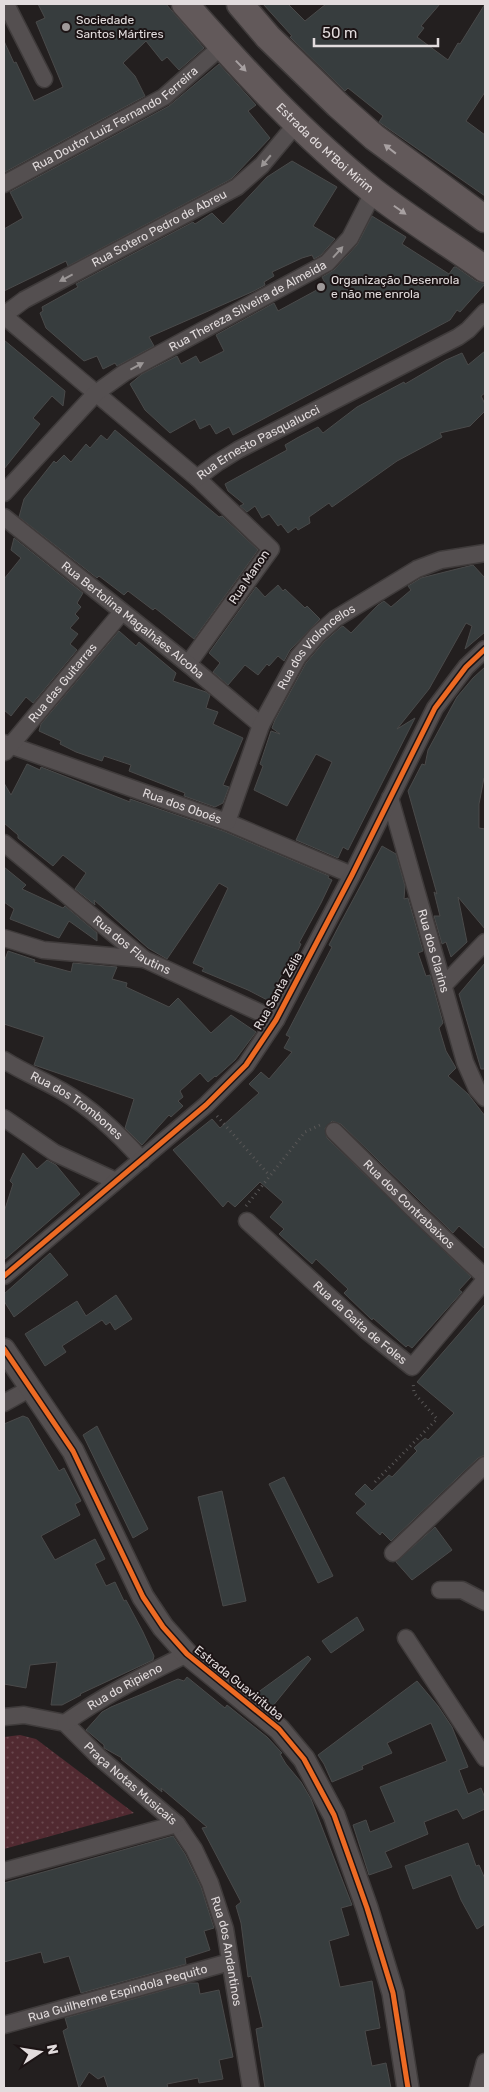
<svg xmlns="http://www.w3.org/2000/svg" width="489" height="2092" viewBox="0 0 489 2092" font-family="Rubik,sans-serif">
<defs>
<pattern id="park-dots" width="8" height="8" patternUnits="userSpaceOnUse" patternTransform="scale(1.25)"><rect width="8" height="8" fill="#512a31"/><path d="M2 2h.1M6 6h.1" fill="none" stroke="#6a484e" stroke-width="1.8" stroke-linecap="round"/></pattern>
</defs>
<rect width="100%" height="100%" fill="#231f1f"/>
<polygon fill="url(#park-dots)" points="20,1735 36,1739 134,1813 4,1849 4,1737"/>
<g fill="#373d3e" stroke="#4a4a4a">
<polygon points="38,4 166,4 204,48 179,70 167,57 162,61 146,41 123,63 135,76 145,96 5,172 4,41 14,63 16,62 34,101 63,87 36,22 45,18"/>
<polygon points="263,4 288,4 305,21 326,4 440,4 421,26 424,28 417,37 448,60 458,43 460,44 485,4 485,92 466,121 485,135 485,196 379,122 383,116 348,88 345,91 290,37 292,36"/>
<polygon points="219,64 256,105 248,111 270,138 237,173 231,179 68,266 66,261 4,291 4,229 23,218 10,192 169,106"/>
<polygon points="292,161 337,187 313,226 335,239 321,255 314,259 312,255 302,258 272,272 274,276 264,282 265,285 254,291 149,337 154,346 117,366 115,363 103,369 97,356 84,361 46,328 40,313 43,311 42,307 78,287 76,284 193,222 195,224 212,213 223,224 267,177"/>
<polygon points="372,216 406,237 402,244 449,274 454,267 456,267 476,281 485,284 460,312 457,310 450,320 233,435 229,427 216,434 210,424 200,429 195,419 170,433 145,410 130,384 142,374 177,356 181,364 196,356 200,363 224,351 216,335 274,303 278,311 326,285 322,277 334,270 357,245"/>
<polygon points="4,340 65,391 63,406 52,396 33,418 40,424 4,469"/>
<polygon points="485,351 485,393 481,396 485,404 485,411 470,426 440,433 442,437 397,461 332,507 329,503 309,517 310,523 298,530 296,527 288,533 281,524 278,526 269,514 262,518 255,506 247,512 240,506 244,504 228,491 225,484 287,450 285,445 297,438 318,427 323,433 357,407 404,382 405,384 446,360 462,353 468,365"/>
<polygon points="115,430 219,517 222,516 258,550 194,639 155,608 153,610 128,591 124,595 99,576 97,578 19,517 24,499 54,461 56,463 64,455 71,462 86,444 90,448 101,435 107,440"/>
<polygon points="14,538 83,593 77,603 81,607 75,614 79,618 70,628 78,634 70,644 77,650 33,703 26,697 11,716 4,710 4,579 21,558 11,550"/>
<polygon points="473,565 485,578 485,632 465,649 472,626 466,623 429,689 397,729 415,718 348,850 343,847 338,858 296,840 332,762 316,754 287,806 254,790 263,766 260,764 271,731 280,734 272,728 275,720 306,663 324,642 341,627 343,626 351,633 378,605 384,601 391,607 411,590 408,586 421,578"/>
<polygon points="278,585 283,591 285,589 305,608 307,606 320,619 290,650 284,661 278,656 269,666 267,664 258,675 245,665 228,685 213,672 220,663 209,653 256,587 265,597"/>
<polygon points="119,631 136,646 139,642 176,673 173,681 206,692 210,695 206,708 218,712 213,724 243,738 223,785 229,787 223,803 215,807 184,796 185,793 129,771 131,765 104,756 102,761 76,752 60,744 61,741 39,731 41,724"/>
<polygon points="485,667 485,779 484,778 479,804 479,828 485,829 485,929 458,897 467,942 451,957 446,942 442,944 434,916 440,916 434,892 437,894 408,791 422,764 425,765 428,750 457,697 473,678"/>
<polygon points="27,764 40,770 41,767 130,802 130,799 223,831 329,876 328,878 332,880 321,903 299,943 301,944 294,959 290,957 275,988 280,989 273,1003 248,990 202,971 204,968 193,963 228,888 219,883 167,959 148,948 94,900 95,905 75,889 86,873 63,855 53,866 18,838 18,835 4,823 4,783 11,795"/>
<polygon points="382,846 396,854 405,886 404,899 408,898 423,951 418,953 426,976 430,975 443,1023 439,1028 446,1051 456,1068 448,1076 468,1094 485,1116 485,1249 459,1226 453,1233 341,1124 332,1121 325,1128 327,1138 471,1277 459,1290 462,1292 412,1348 408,1345 406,1347 373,1318 372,1320 344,1293 348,1289 316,1259 312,1264 279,1234 284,1229 270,1217 283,1202 260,1182 235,1207 228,1201 223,1207 173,1150 212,1119 220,1128 259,1093 249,1084 261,1072 269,1079 292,1052 284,1048 290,1037 286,1035 332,947 329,945 341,922"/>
<polygon points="4,867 26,885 22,889 63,908 65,906 97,933 97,941 69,921 59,938 10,919 14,909 4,902"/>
<polygon points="8,951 35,960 34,962 71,972 73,963 117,967 112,979 127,983 126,987 169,1007 178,998 211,1033 231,1015 256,1032 235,1060 216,1077 215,1076 208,1082 200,1073 180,1091 183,1097 178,1101 183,1106 171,1117 169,1115 142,1145 125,1128 134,1099 34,1065 44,1037 4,1024 4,962"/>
<polygon points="485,963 485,1069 481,1069 459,994"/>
<polygon points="23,1153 37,1169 47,1160 56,1165 80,1194 4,1260 4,1212 13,1184 10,1181"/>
<polygon points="50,1253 68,1275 14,1317 4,1301 4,1294"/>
<polygon points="116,1295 132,1319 115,1330 110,1322 106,1325 102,1320 62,1346 66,1352 45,1366 25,1334 77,1301 86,1316"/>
<polygon points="485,1304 485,1455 478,1458 391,1541 382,1532 380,1535 356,1513 366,1504 355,1494 365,1484 372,1491 389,1475 392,1477 417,1451 414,1448 425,1438 428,1440 454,1413 417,1382"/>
<polygon points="23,1416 28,1418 59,1471 64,1468 81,1501 75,1504 80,1515 41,1536 55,1560 95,1539 105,1559 95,1564 106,1586 115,1582 124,1601 126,1600 143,1632 154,1656 153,1660 80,1694 81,1695 62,1705 51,1705 57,1662 30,1665 26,1688 4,1684 4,1424"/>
<polygon points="97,1426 148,1529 133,1538 83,1435"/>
<polygon points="284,1477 333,1576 318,1583 269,1484"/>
<polygon points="222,1491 246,1601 223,1606 198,1497"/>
<polygon points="435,1527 452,1550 412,1580 396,1562"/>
<polygon points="357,1617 364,1630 331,1653 322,1641"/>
<polygon points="308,1656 311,1659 272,1707 257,1693"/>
<polygon points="187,1677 225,1708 227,1705 267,1737 282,1753 280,1754 286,1764 301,1782 311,1799 352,1905 341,1908 349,1935 329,1941 340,1987 372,1981 380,2028 365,2031 372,2066 386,2063 391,2088 265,2088 256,2029 263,2027 251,1976 248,1977 241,1923 236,1906 241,1902 202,1828 207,1827 161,1788 162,1792 121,1759 122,1758 104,1748 104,1745 86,1730 102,1712 111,1707 178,1679 184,1681"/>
<polygon points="417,1681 438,1706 452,1727 468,1767 459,1770 468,1794 481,1788 485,1798 485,1809 463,1819 457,1809 424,1822 428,1834 385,1852 392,1867 369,1875 353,1825 366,1820 370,1832 395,1822 380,1787 447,1761 431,1723 387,1743 392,1753 362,1766 363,1769 332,1782 324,1764 318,1755"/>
<polygon points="173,1836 185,1854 201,1887 214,1928 204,1931 210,1950 185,1958 186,1964 81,1993 69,1956 44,1963 41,1952 4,1962 4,1883"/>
<polygon points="468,1843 476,1866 479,1865 485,1879 485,1924 477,1929 461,1900 451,1875 413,1889 405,1866"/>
<polygon points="190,1983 198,1983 200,1994 219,1990 233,2057 219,2060 223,2079 199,2083 198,2078 167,2084 168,2088 108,2088 104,2076 98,2079 89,2072 79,2088 63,2031 68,2028 65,2018"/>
</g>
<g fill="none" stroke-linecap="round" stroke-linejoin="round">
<defs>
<g id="minor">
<polyline points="6,4 44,79"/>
<path id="s1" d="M4 184 164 97 222 46"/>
<path id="s2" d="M4 315 24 300 237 187 262 165 297 123"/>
<polyline points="4,316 197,478 271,549 188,664"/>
<path id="s3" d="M197 478 217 463 238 450 458 337 468 330 485 312"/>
<path id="s4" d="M4 493 96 393 124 373 327 263 350 238 374 191"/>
<path id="s5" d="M4 517 188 664 261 725"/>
<path id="s6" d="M4 743 227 822 352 875"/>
<path id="s7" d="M5 752 122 612"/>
<path id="s8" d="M390 798 465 1062 477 1089 485 1098"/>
<path id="s9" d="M227 822 261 725 298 657 317 635 335 619 417 569 441 560 485 553"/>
<path id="s10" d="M4 843 144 959 276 1020"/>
<polyline points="4,938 43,950 144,959"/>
<polyline points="444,985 485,942"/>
<path id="s11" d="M4 1060C23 1072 43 1080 62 1091 93 1109 119 1134 142 1160"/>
<polyline points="4,1118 55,1153 116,1181"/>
<path id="s12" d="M334 1131 414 1210 485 1277"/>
<path id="s13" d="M247 1221 367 1331 412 1367 485 1280"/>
<polyline points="4,1276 206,1105 246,1065 276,1020 352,875 435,708 466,667 485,649"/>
<polyline points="4,1403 31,1388"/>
<polyline points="393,1553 485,1465"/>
<polyline points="440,1590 462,1590 485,1602"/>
<polyline points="406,1638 485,1758"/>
<path id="s14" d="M4 1717 24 1715 65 1723 99 1757 177 1824 194 1849 210 1883 225 1929 251 2088"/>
<path id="s15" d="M65 1723C104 1695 145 1675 187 1654"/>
<polyline points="4,1871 177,1824"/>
<path id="s16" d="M4 2025 230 1962"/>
<polyline points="478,2088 485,2062"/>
</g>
<polyline id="tertiary" points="4,1349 73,1451 143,1597 163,1627 187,1654 279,1729 304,1759 334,1815 367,1908 393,1993 408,2088"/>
<g id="primary">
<path id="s17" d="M185 4C243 70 304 136 373 191 409 219 448 243 485 269"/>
<polyline points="240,4 268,37 338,105 374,137 485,219"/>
</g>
</defs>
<use href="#minor" stroke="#3f3b3b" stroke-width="19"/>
<use href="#tertiary" stroke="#3f3b3b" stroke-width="24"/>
<use href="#primary" stroke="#3f3b3b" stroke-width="29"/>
<g stroke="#595757" stroke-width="3" stroke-dasharray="1 4" stroke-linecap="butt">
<polyline points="217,1116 270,1176"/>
<polyline points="246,1206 305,1132 320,1125"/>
<polyline points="375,1482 437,1419 414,1393 413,1382"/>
</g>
<use href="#minor" stroke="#544f50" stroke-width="16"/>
<use href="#tertiary" stroke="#544f50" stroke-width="21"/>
<use href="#primary" stroke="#62595a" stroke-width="26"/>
<defs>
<g id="cycleway">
<polyline points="4,1276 206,1105 246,1065 276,1020 352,875 435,708 466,667 485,649"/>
<polyline points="4,1349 73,1451 143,1597 163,1627 187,1654 279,1729 304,1759 334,1815 367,1908 393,1993 408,2088"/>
</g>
</defs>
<use href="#cycleway" stroke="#1c1415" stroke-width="8"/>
<use href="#cycleway" stroke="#ed6a23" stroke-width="5"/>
</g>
<defs><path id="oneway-solid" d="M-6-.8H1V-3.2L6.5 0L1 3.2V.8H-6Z" transform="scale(1.25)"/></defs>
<g fill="#a8a1a2">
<use href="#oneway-solid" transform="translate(241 66) rotate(46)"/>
<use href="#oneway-solid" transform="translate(390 149) rotate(-142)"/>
<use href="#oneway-solid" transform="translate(400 210) rotate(35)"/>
</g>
<g fill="#9b9696">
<use href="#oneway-solid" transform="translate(266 161) rotate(130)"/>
<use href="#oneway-solid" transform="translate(338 252) rotate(-48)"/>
<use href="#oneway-solid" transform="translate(66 278) rotate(152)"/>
<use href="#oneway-solid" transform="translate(137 366) rotate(-28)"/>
</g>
<g fill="#9f9a9a" stroke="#1c1415" stroke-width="2">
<circle cx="66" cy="27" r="5"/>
<circle cx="321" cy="287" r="5"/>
</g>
<g text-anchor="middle" stroke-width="4" stroke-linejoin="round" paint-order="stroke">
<g font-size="12" fill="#e2dcdd" stroke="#1c1415" text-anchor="start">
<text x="76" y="24">Sociedade<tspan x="76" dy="14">Santos Mártires</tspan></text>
<text x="331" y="284">Organização Desenrola<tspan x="331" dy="14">e não me enrola</tspan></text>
</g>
<g font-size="12" fill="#e2dcdd" stroke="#1c1415">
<text dy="4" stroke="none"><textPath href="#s1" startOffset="129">Rua Doutor Luiz Fernando Ferreira</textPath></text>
<text dy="4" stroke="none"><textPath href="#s17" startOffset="201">Estrada do M'Boi Mirim</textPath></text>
<text dy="4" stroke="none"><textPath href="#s2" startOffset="178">Rua Sotero Pedro de Abreu</textPath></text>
<text dy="4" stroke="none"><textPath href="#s4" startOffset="311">Rua Thereza Silveira de Almeida</textPath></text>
<text dy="4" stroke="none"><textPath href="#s3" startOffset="71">Rua Ernesto Pasqualucci</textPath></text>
<text transform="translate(249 577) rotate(-56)" y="4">Rua Manon</text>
<text dy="4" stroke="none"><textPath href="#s5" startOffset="165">Rua Bertolina Magalhães Alcoba</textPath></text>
<text dy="4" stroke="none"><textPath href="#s9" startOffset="200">Rua dos Violoncelos</textPath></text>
<text dy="4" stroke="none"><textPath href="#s7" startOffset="90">Rua das Guitarras</textPath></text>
<text dy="4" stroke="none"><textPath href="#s6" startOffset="189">Rua dos Oboés</textPath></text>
<text dy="4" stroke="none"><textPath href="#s10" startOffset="164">Rua dos Flautins</textPath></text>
<text dy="4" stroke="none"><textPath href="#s8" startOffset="159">Rua dos Clarins</textPath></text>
<text transform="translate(278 991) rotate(-61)" y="4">Rua Santa Zélia</text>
<text dy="4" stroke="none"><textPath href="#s11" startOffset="86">Rua dos Trombones</textPath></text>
<text dy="4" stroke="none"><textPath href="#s12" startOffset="105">Rua dos Contrabaixos</textPath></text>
<text dy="4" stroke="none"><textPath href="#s13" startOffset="152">Rua da Gaita de Foles</textPath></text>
<text transform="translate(239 1683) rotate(39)" y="4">Estrada Guavirituba</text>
<text dy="4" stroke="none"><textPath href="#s15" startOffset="70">Rua do Ripieno</textPath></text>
<text dy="4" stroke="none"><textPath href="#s14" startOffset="151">Praça Notas Musicais</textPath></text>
<text dy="4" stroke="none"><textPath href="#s14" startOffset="351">Rua dos Andantinos</textPath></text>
<text dy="4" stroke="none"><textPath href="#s16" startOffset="118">Rua Guilherme Espindola Pequito</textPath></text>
</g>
</g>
<rect width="489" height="2092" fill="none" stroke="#e2dcdd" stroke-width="10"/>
<g transform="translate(40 2052) rotate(78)" stroke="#1c1415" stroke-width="4" paint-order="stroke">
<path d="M0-4L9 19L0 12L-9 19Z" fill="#e2dcdd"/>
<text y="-8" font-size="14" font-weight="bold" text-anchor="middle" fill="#e2dcdd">N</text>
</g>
<path d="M314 38v8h124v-8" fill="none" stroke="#e2dcdd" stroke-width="2.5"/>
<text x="322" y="38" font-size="15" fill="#e2dcdd" stroke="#1c1415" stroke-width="4" paint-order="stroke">50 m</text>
</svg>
